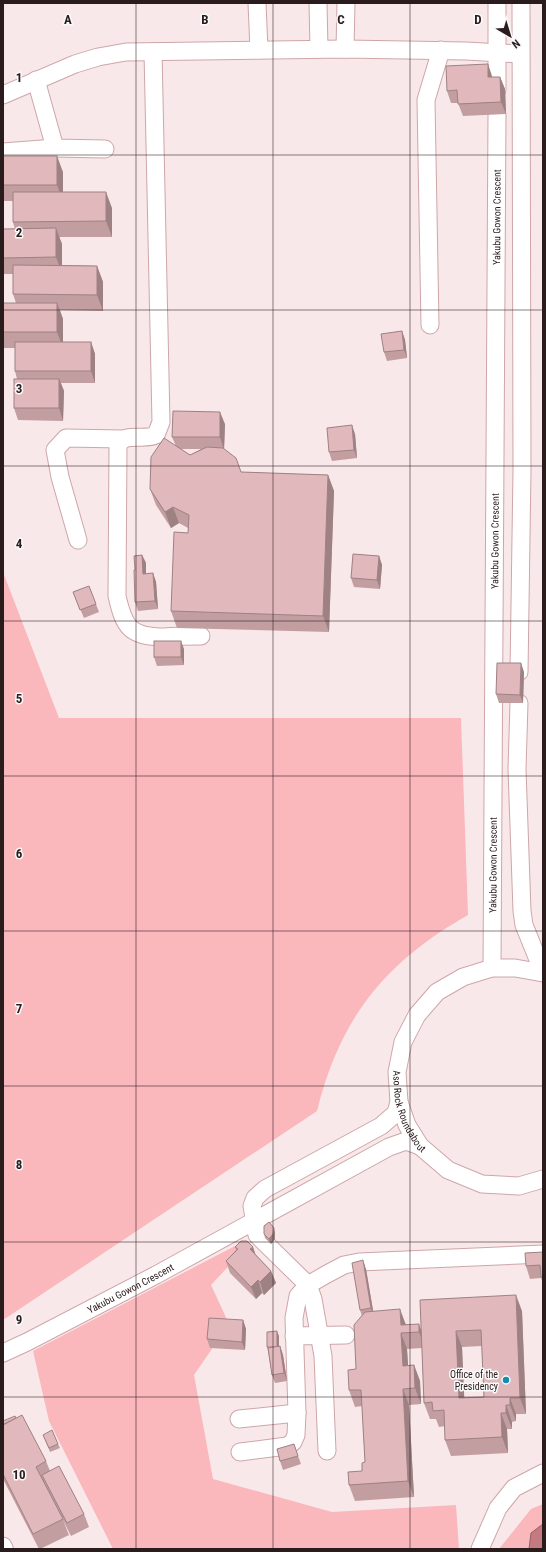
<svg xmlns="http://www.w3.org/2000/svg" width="546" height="1552" viewBox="0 0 546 1552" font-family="'Roboto Condensed',sans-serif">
<rect width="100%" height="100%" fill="#f9e8e9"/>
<g fill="#fab7bc">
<path d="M3 572 59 718H461L468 915C385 962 340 1018 317 1111L3 1320Z"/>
<polygon points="235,1246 238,1256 211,1285 229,1324 194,1375 213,1479 332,1512 456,1505 459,1549 113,1549 49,1421 33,1351"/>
<polygon points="543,1504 543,1524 531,1533 529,1549 499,1549 531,1509"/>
</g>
<polygon fill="#c57a82" stroke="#965e64" points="543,1524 543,1549 529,1549 531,1533"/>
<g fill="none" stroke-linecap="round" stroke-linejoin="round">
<defs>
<g id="minor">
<polyline points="257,3 259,50"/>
<polyline points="318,3 319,49"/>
<polyline points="345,49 346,3"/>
<path d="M153 52 161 422 156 435C144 441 123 431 118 446L117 596C124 627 130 637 164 637 176 636 189 636 201 636"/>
<polyline points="36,80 55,148 105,149"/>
<polyline points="497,90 497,3"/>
<polyline points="3,95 75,64 98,57 126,52 345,49 466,51 520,54"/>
<polyline points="3,152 55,148"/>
<polyline points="430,325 426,100 441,50"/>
<polyline points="78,540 60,477 55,450 66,438 122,439"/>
<polyline points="519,672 522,470 521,3"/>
<polyline points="519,703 517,769 522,911 524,925 543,972"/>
<path id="s1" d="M492 968 497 114"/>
<path id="s2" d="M543 973 515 968H492L463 977 437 992 417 1015 403 1042 397 1072 399 1102 407 1125 420 1146 448 1170 482 1184 519 1186 543 1179"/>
<polyline points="294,1336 346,1335"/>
<path id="s3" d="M3 1353 27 1342 156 1275 389 1147 406 1141 420 1146"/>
<polyline points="239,1419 297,1413"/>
<polyline points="327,1451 323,1356 313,1299 308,1285 257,1235 252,1206 255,1198 265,1189 381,1126 396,1113 399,1102"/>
<polyline points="240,1452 287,1446 293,1442 296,1435 297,1413 294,1318 298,1296 308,1285 327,1274 344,1265 359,1262 543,1254"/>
<polyline points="3,1546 4,1548 3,1549"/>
<polyline points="480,1549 498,1508 514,1488 543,1473"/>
</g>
</defs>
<use href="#minor" stroke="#cea6a9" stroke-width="19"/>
<use href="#minor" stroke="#fff" stroke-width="17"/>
</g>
<g fill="#c29ea1" fill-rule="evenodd">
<polygon points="492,76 492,77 500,77 505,89 506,114 463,116 458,103 451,103 447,91"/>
<polygon points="3,156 63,172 63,192 112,208 112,237 59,237 62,244 62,265 97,266 103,282 103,311 60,310 63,319 63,342 91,342 95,354 95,383 61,383 64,391 63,421 18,420 14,408 17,379 15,371 15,348 3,348 3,303 16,303 13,294 13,274 3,274 3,229 15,229 13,222 13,201 3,201"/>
<polygon points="402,331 405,340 407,358 387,361 384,352"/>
<path d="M225 424 224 450 241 472 328 475 334 491 329 632 177 628 171 611 188 533V528L179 523 171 528 156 505 150 489 176 446 172 437ZM181 449H201L190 455Z"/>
<polygon points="355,434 357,458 332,461 329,452"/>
<polygon points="142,555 146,563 146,574 153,573 156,582 158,609 138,611 135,602 135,570"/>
<polygon points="379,556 382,565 380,589 354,587 351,578"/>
<polygon points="89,586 99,612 84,618 73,592"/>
<polygon points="184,649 184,665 157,666 154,657"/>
<polygon points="524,672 523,703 499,703 496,694"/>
<polygon points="275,1232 275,1239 271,1244 265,1238 264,1234"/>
<polygon points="235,1247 253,1247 255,1254 271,1271 276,1283 264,1295 262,1293 256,1299 230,1273 226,1261 236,1250"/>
<polygon points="543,1252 543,1283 541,1278 530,1279 526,1266"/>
<path d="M366 1269 373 1311 421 1330 522 1311 526 1414H516V1421L512 1422V1429H507L508 1453 451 1456 445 1440V1426L439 1427 436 1419H430L424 1403 422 1348 407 1349 408 1365H414L420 1381 421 1404 409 1405 414 1497 355 1501 349 1485 362 1471 365 1462 362 1406 355 1407 349 1390 356 1369 362 1316 360 1310ZM482 1346 484 1397 464 1398 462 1347Z"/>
<polygon points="243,1320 246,1329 245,1350 210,1348 207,1339"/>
<polygon points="279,1336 279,1346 280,1346 283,1355 287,1381 275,1383 272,1375 268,1351 267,1347"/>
<polygon points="16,1418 46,1461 50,1471 84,1514 89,1527 71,1536 63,1520 69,1535 40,1549 39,1549 3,1479 3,1425"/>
<polygon points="43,1435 58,1444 60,1448 50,1452"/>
<polygon points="297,1453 301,1464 283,1470 280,1461"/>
</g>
<g fill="#9e8183">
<polygon points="488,64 492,76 493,90 488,77"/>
<polygon points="500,77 505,89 506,114 501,102"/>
<polygon points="57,156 63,172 63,201 57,185"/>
<polygon points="106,192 112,208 112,237 106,221"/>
<polygon points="56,228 62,244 62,273 56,257"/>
<polygon points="97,266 103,282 103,311 97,295"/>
<polygon points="57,303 63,319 63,348 57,332"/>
<polygon points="402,331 405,340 407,358 404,350"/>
<polygon points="91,342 95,354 95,383 91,371"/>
<polygon points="59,379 64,391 63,421 59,408"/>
<polygon points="220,412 225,424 224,450 220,437"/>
<polygon points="352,425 355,434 357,458 354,450"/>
<polygon points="328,475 334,491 329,632 323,616"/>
<polygon points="173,507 179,523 171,528 165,512"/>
<polygon points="142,555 146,563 146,582 143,574"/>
<polygon points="379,556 382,565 380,589 377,580"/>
<polygon points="153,573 156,582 158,609 155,601"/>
<polygon points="181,641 184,649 184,665 181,657"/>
<polygon points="521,663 524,672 523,703 520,695"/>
<polygon points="274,1228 275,1232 275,1239 271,1244 269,1239"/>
<polygon points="253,1247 257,1259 250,1249"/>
<polygon points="363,1260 366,1269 374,1316 371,1308"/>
<polygon points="271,1271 276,1283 264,1295 260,1282"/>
<polygon points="258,1280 262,1293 256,1299 251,1287"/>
<polygon points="516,1295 522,1311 526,1414 520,1398"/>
<polygon points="400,1309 406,1325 401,1325"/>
<polygon points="243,1320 246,1329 245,1350 242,1342"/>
<polygon points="419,1324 425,1340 425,1348 419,1332"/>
<polygon points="277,1331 279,1336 279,1351 277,1347"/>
<polygon points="456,1331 462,1347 465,1414 459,1398"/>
<polygon points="401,1333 407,1349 409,1382 403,1366"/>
<polygon points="280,1346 283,1355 287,1381 284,1373"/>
<polygon points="414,1365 420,1381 421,1404 415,1388"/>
<polygon points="403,1389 409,1405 414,1497 408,1481"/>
<polygon points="510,1398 516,1414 516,1421 510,1405"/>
<polygon points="506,1405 512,1422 512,1429 506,1413"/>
<polygon points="501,1413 507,1429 508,1453 502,1437"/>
</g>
<g fill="#e1b8bb" stroke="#9e8183" fill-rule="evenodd">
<polygon points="488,64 488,77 500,77 501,102 458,104 457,90 447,91 446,66"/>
<rect x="3" y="156" width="54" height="29"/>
<polygon points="13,192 106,192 106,221 13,222"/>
<polygon points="56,228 56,257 3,258 3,229"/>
<polygon points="13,265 97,266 97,295 13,294"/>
<rect x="3" y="303" width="54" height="29"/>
<polygon points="402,331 404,350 384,352 381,334"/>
<rect x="15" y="342" width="76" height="29"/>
<rect x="14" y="379" width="45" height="29"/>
<polygon points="173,411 220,412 220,437 172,437"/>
<polygon points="352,425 354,450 329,452 327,428"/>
<polygon points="164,438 190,455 207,447 223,448 236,458 241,472 328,475 323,616 171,611 174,532 188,533 189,515 173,507 165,512 150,489 151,457"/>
<polygon points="353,554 379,556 377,580 351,578"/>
<polygon points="142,555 143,574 153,573 155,601 135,602 134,570 135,570 134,556"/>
<polygon points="89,586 96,604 80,610 73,592"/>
<rect x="154" y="641" width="27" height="16"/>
<polygon points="497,663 521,663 520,695 496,694"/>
<polygon points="269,1222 274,1228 273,1234 269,1239 264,1234 264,1226"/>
<polygon points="241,1241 247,1241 253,1247 250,1249 271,1271 260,1282 258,1280 251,1287 226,1261 238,1249 235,1247"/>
<polygon points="543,1252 543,1277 541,1277 540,1265 526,1266 525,1253"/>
<polygon points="363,1260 371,1308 360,1310 352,1263"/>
<path d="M516 1295 520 1398H510V1405H506V1413H501L502 1437 445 1440 444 1410 433 1411 432 1402 424 1403 420 1300ZM481 1330 484 1397 459 1398 456 1331Z"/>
<polygon points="400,1309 401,1325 419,1324 419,1332 401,1333 403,1366 414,1365 415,1388 403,1389 408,1481 349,1485 348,1472 362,1471 362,1463 365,1462 361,1390 349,1390 348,1370 356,1369 354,1325 365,1312"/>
<polygon points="209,1318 243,1320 242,1342 207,1339"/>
<polygon points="277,1331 277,1347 267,1347 267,1332"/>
<polygon points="280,1346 284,1373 272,1375 268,1348"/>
<polygon points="22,1415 46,1461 36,1467 63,1519 33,1534 3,1474 3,1425"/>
<polygon points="15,1416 16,1418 4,1424 3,1421"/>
<polygon points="52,1430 58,1444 49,1448 43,1435"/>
<polygon points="294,1444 298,1456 280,1461 277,1449"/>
<polygon points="59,1466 84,1514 67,1523 42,1475"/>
</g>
<path fill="none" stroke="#2a1b1d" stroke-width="1" stroke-opacity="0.55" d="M136 3V1549M273 3V1549M410 3V1549M3 155H543M3 310H543M3 466H543M3 621H543M3 776H543M3 931H543M3 1086H543M3 1242H543M3 1397H543"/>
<circle fill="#138daf" stroke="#fafafa" stroke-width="1.5" cx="506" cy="1380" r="4"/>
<g text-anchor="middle" stroke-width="3" stroke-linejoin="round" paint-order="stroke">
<g font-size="10" fill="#2a1b1d" stroke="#fafafa">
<text dy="4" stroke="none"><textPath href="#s1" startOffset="751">Yakubu Gowon Crescent</textPath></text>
<text dy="4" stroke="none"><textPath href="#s1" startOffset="427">Yakubu Gowon Crescent</textPath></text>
<text dy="4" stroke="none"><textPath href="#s1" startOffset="103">Yakubu Gowon Crescent</textPath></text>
<text dy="4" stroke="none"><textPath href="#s2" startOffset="245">Aso Rock Roundabout</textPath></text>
<text dy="4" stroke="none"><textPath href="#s3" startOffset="143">Yakubu Gowon Crescent</textPath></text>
</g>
<g font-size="10" fill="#2a1b1d" stroke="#fafafa" text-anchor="end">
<text x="498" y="1378">Office of the<tspan x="498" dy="12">Presidency</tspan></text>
</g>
</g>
<g font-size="13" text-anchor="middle" font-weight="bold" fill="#2a1b1d" stroke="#fafafa" stroke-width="3" stroke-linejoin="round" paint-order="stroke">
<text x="68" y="24">A</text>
<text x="205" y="24">B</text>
<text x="341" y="24">C</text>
<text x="478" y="24">D</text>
<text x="19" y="82">1</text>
<text x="19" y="237">2</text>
<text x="19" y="393">3</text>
<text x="19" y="548">4</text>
<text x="19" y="703">5</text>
<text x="19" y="858">6</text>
<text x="19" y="1013">7</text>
<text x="19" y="1169">8</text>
<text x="19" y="1324">9</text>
<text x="19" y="1479">10</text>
</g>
<rect width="546" height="1552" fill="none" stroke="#2a1b1d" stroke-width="8"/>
<g transform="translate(510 36) rotate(142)" stroke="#fafafa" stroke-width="3" paint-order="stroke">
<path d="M0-3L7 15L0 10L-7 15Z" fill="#2a1b1d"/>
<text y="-6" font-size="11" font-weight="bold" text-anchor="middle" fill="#2a1b1d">N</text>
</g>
</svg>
